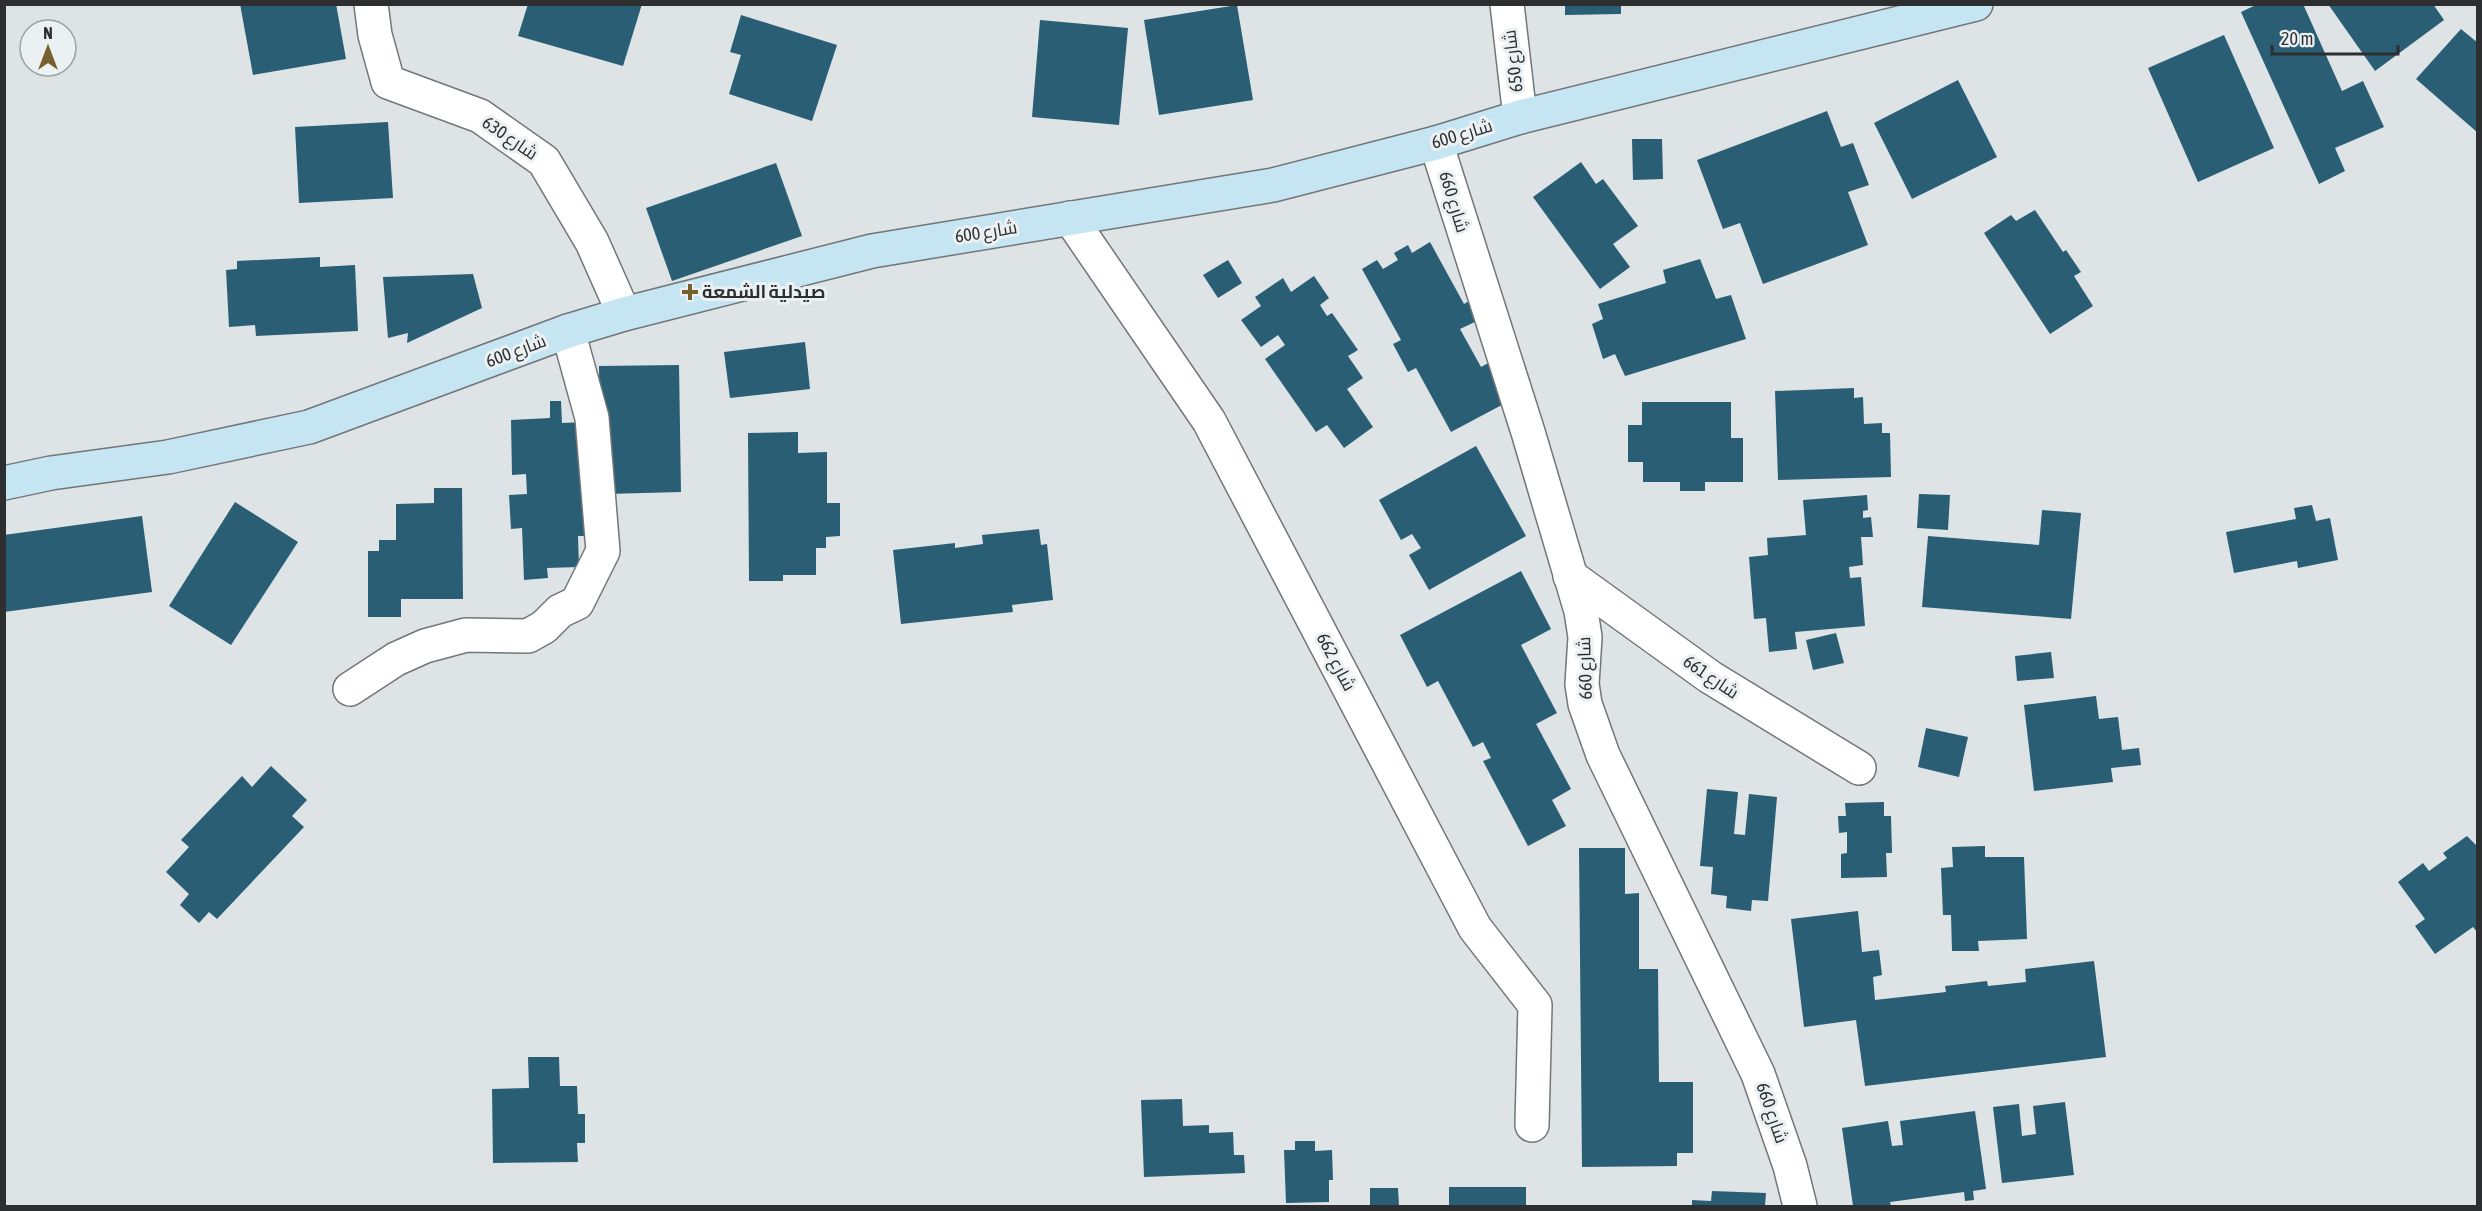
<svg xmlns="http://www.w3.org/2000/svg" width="2482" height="1211" viewBox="0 0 2482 1211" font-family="'Asap Condensed',Cairo,sans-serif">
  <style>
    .building { fill: #295e75 }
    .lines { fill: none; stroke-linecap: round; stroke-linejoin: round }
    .minor-casing { stroke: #727678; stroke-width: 36 }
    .secondary-casing { stroke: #727678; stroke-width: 36 }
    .minor { stroke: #fff; stroke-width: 33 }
    .secondary { stroke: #c6e5f2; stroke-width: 33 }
    .poi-dot { fill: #776030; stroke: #ebf0f2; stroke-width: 2 }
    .labels { text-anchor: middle; stroke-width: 6; stroke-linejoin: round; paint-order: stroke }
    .street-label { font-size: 18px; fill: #2d2e2f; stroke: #ebf0f2 }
    .poi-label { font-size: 18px; font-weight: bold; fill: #2d2e2f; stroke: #ebf0f2; text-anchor: start }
  </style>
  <rect width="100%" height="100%" fill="#dee3e5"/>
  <!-- building -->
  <g class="building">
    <polygon points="240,4 336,4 346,59 253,75"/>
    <polygon points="528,4 642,4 623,66 518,36"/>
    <polygon points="1565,4 1621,4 1621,14 1565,15"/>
    <polygon points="2258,4 2303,4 2342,91 2363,81 2384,127 2335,148 2345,171 2319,184 2241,12"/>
    <polygon points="2328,4 2433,4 2444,20 2375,71"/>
    <polygon points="1237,5 1253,100 1159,115 1144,20"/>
    <polygon points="741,15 837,45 812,121 729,94 741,55 730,52"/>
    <polygon points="1040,20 1128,28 1119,125 1032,117"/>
    <polygon points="2461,29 2478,43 2478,133 2416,79"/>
    <polygon points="2224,35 2274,148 2198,182 2148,68"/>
    <polygon points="1958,80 1997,157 1912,199 1874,123"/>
    <polygon points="1827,111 1841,147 1853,143 1869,185 1848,192 1868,245 1763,284 1740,223 1723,229 1697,160"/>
    <polygon points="388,122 393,198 299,203 295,127"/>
    <polygon points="1632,139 1662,139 1663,179 1633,180"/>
    <polygon points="1581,162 1596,184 1603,179 1638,226 1613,244 1630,267 1600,289 1533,197"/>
    <polygon points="776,163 802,236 672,281 646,208"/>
    <polygon points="2035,210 2063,252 2066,250 2081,272 2074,276 2093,306 2050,334 1984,233 2011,215 2016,221"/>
    <polygon points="1430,242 1464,304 1469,301 1479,320 1460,329 1481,367 1492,361 1513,399 1451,432 1416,368 1408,372 1393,344 1401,340 1362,269 1377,260 1383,269 1398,260 1394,253 1408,245 1412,253"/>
    <polygon points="320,257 320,267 355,265 358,331 256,336 255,325 229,327 226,270 237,269 237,261"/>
    <polygon points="1700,259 1716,299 1731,295 1746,339 1625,376 1615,354 1603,359 1592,324 1603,319 1598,304 1666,283 1663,270"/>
    <polygon points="1228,260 1242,283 1218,298 1203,275"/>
    <polygon points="473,274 482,308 407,343 408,333 388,338 383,277"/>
    <polygon points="1314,276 1329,298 1320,305 1327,316 1332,313 1358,350 1348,356 1363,378 1347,389 1373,427 1344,448 1327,425 1316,432 1265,359 1285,345 1278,335 1261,347 1241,320 1261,306 1255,297 1283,278 1291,292"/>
    <polygon points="805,342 810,389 730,398 724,352"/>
    <polygon points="679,365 681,492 606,494 600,450 599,366"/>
    <polygon points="1854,388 1854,398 1863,397 1864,424 1882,423 1882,433 1890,433 1891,477 1778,480 1775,391"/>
    <polygon points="550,401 561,401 562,423 584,422 589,536 578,536 579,567 547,568 548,578 524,580 522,528 511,529 509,495 527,494 526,474 512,475 511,420 550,418"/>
    <polygon points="1642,402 1731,402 1731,438 1743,438 1743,482 1705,482 1705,491 1680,491 1680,482 1643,482 1643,462 1628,462 1628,425 1642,425"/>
    <polygon points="798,432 798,453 827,452 827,503 840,503 840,536 826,537 826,548 816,548 816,575 783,575 783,581 749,581 748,433"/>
    <polygon points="1476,446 1526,536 1429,590 1409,555 1421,548 1412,534 1401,540 1379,500"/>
    <polygon points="434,488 462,488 463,599 401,599 401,617 368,617 368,551 379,551 379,540 396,540 396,504 434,503"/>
    <polygon points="1919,494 1950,495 1948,530 1917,528"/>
    <polygon points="1867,495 1868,510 1863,511 1863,518 1871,517 1873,537 1861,537 1863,565 1849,567 1850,578 1861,577 1865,626 1795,632 1797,649 1769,652 1766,618 1754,619 1749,557 1768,555 1767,538 1806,535 1803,500"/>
    <polygon points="235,502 298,542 231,645 169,606"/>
    <polygon points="2312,505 2316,521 2330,518 2338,560 2298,568 2297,561 2234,573 2226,532 2296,519 2294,508"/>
    <polygon points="2042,510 2081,513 2071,619 1922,607 1928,536 2039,545"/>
    <polygon points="142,516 152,592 4,612 4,535"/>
    <polygon points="1039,529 1041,545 1047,544 1053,600 1012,605 1013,612 901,624 893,550 955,543 955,548 983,544 982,535"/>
    <polygon points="1521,571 1551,629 1521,645 1557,713 1536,724 1571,789 1552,800 1566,826 1528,846 1483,761 1491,758 1483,742 1473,747 1438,681 1427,687 1400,635"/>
    <polygon points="1836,633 1844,663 1813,670 1806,640"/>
    <polygon points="2051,652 2054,678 2017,681 2015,656"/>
    <polygon points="2096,696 2099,719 2118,717 2122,750 2139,748 2141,765 2111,768 2113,782 2034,791 2024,705"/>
    <polygon points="1926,728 1968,737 1959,777 1918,767"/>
    <polygon points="271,766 307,800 292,816 304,827 217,919 209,912 199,923 180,905 189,894 166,872 189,847 181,840 242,776 252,787"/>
    <polygon points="1707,789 1738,792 1734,834 1745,835 1749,794 1777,797 1768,901 1752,900 1751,911 1726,908 1727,896 1711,894 1713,867 1700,866"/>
    <polygon points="1884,802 1884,816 1891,816 1892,853 1886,853 1887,877 1841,878 1841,854 1847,853 1847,832 1839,833 1838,816 1846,816 1845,803"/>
    <polygon points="2467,836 2478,847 2478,933 2473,927 2435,954 2415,926 2425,919 2398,882 2423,863 2429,871 2447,858 2443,853"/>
    <polygon points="1985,846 1985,857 2024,857 2027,939 1978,941 1979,951 1952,951 1951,915 1943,915 1941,868 1953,867 1952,847"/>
    <polygon points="1579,848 1625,848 1625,894 1639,893 1639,969 1658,969 1659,1082 1693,1082 1693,1153 1677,1153 1677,1166 1582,1167"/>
    <polygon points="1858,911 1862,952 1879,950 1882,975 1873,977 1875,1000 1946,992 1945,986 1987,981 1988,986 2026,982 2025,969 2094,961 2106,1057 1865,1086 1856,1020 1804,1027 1791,919"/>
    <polygon points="528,1057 559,1057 560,1086 577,1086 578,1114 585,1114 585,1143 577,1143 578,1162 493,1163 492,1089 529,1088"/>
    <polygon points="1182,1099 1183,1126 1209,1125 1209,1133 1233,1132 1234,1155 1244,1155 1245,1173 1144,1177 1141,1100"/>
    <polygon points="2065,1102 2074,1175 2002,1183 1993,1107 2019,1104 2022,1136 2036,1134 2033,1106"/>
    <polygon points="1975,1111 1986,1189 1973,1191 1974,1200 1965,1201 1964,1192 1890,1202 1891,1206 1853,1206 1842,1128 1888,1121 1892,1146 1903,1145 1900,1121"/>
    <polygon points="1295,1141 1315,1141 1315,1151 1332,1150 1333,1180 1329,1180 1329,1202 1286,1203 1284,1150 1295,1150"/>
    <rect x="1449" y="1187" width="77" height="19"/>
    <polygon points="1370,1188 1398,1188 1399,1206 1370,1206"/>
    <polygon points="1712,1191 1766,1193 1765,1206 1692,1206 1692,1200 1711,1201"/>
  </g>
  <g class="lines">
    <defs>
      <g id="minor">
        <polyline points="371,4 375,35 388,82 480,116 544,161 592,242 624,314"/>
        <polyline points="1507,4 1520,117"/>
        <polyline points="1436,143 1528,432 1581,611 1585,637 1582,684 1585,704 1603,755 1758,1074 1790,1166 1800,1206"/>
        <polyline points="1070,218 1209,421 1475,928 1535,1005 1532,1125"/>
        <polyline points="1570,576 1710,677 1859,768"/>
        <polyline points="350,689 396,659 425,646 466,635 528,636 544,627 560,611 577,603 603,551 592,418 568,331"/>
      </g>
      <polyline id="secondary" points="4,483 51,473 168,457 309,427 568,331 624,314 872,251 1273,185 1436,143 1520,117 1976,4"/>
    </defs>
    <!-- minor casing -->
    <use href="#minor" class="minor-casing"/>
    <!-- secondary casing -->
    <use href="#secondary" class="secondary-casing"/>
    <!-- minor -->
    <use href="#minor" class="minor"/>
    <!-- secondary -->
    <use href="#secondary" class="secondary"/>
  </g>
  <!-- markers -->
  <path class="poi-dot" d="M687 283h6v6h6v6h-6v6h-6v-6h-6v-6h6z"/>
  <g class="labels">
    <!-- street labels -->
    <g class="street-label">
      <text transform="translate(1513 61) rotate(-97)" y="6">شارع 650</text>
      <text transform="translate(1462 134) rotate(-17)" y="6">شارع 600</text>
      <text transform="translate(510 138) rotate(34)" y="6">شارع 630</text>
      <text transform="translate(1454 202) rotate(73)" y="6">شارع 660</text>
      <text transform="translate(986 232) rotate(-9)" y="6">شارع 600</text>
      <text transform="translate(516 351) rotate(-21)" y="6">شارع 600</text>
      <text transform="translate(1336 662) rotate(62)" y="6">شارع 662</text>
      <text transform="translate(1585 668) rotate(-92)" y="6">شارع 660</text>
      <text transform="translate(1711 677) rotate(34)" y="6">شارع 661</text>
      <text transform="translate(1772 1113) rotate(71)" y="6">شارع 660</text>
    </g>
    <!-- poi labels -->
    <g class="poi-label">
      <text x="702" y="298">صيدلية الشمعة</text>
    </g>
  </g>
  <!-- border -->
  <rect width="2482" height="1211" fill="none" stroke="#2d2e2f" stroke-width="12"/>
  <!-- north arrow -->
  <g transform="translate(48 48)"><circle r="28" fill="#ebf0f2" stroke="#9fa2a4" stroke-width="1.5"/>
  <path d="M0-4.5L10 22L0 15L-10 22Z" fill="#776030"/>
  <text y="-9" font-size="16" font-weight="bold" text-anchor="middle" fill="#2d2e2f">N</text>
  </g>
  <!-- scale -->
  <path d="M2272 45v9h126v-9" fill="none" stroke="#2d2e2f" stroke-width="3"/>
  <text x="2281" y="45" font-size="18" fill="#2d2e2f" stroke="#ebf0f2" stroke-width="4.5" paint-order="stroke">20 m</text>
</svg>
